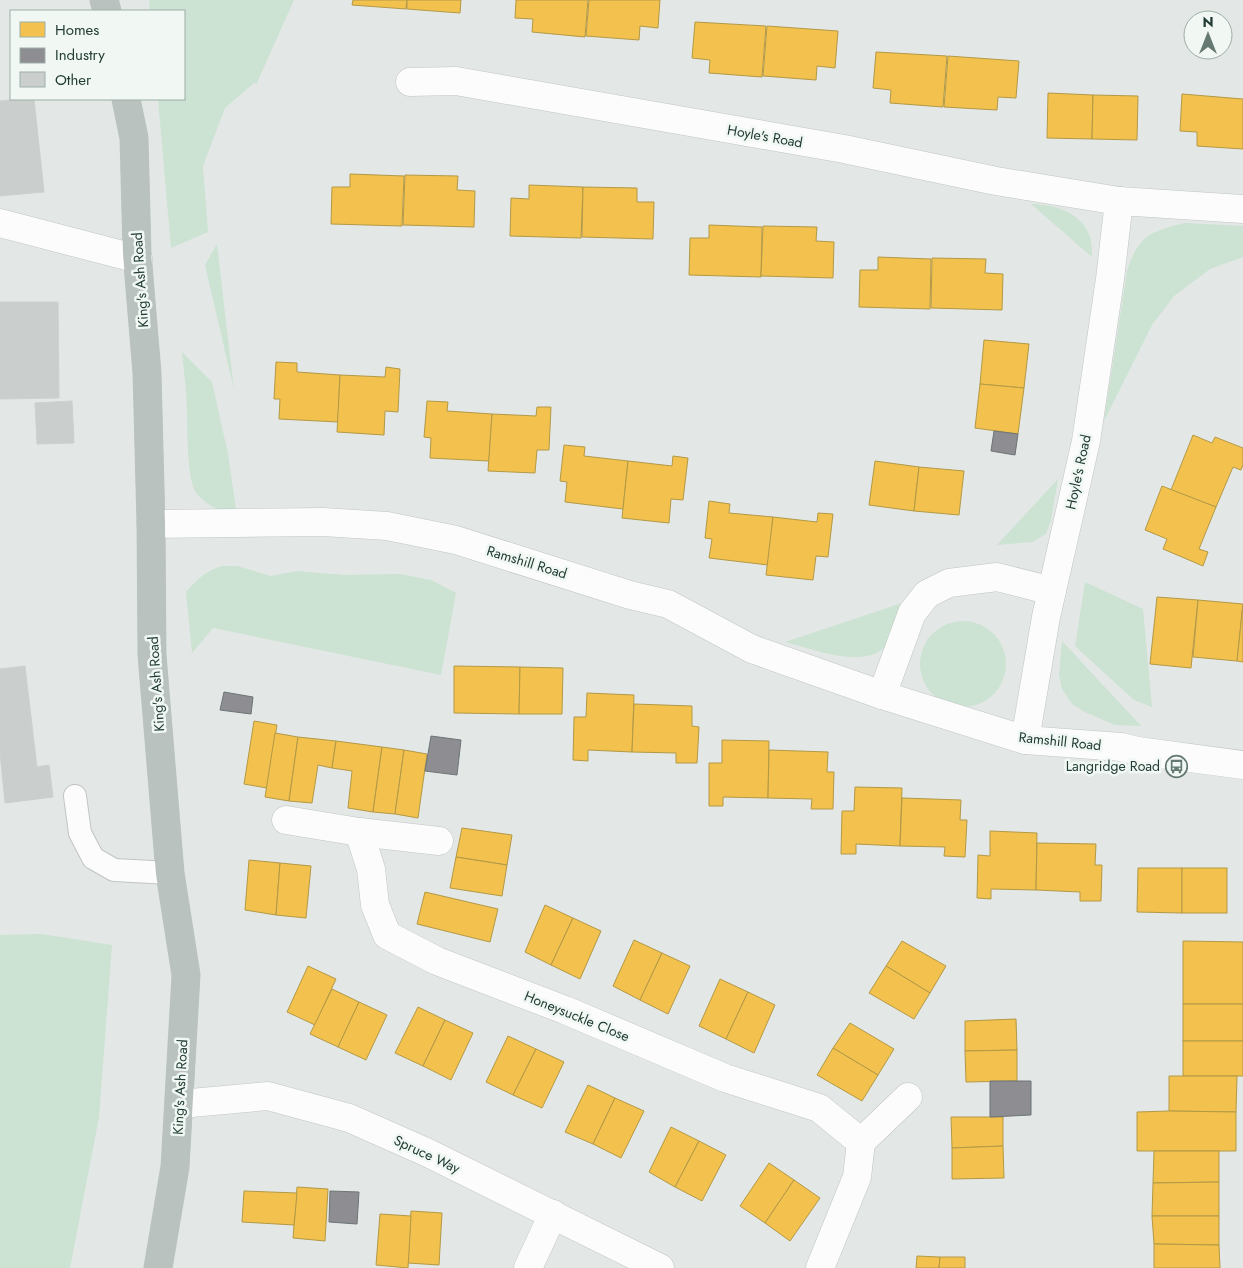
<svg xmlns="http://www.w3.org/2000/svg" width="1243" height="1268" viewBox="0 0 1243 1268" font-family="Jost,sans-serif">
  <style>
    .green { fill: #cce2d2 }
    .homes { fill: #f2c14e; stroke: #b39946 }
    .industry { fill: #8d8d92; stroke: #6d7576 }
    .building { fill: #cacfcd; stroke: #ccd1cf }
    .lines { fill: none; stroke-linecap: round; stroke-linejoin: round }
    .lane-casing { stroke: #c0c5c3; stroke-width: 24 }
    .street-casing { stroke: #c0c5c3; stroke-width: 29 }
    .highway-casing { stroke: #bcc5c2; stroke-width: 29 }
    .lane { stroke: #fbfcfb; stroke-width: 22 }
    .street { stroke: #fbfcfb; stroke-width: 28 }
    .highway { stroke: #bac2c0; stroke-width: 28 }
    .labels { text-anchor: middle; stroke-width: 5; stroke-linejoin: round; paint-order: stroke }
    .street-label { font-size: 14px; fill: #213c34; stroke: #f1f8f4 }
    .poi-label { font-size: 14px; fill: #213c34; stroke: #f1f8f4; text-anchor: end }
  </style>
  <rect width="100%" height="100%" fill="#e3e8e6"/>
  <!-- green -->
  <g class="green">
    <polygon points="149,0 294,0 256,85 255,82 225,108 203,166 208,232 171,248 158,99 184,99 184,11 150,11"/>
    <path d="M 1031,204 C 1054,204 1083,213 1090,237 C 1092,243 1092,251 1092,257 Z"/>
    <path d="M 1185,223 L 1243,226 L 1243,257 L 1210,269 L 1174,296 L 1152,325 L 1104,421 L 1127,271 C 1138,236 1151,231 1185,223 Z"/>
    <polygon points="217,244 234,390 205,265"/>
    <path d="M 182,352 L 212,382 L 228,454 L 237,516 C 222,511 208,507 197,494 C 186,480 188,432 187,414 C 187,394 184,373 182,352 Z"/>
    <polygon points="1058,479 1051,520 1046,534 1032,542 997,545"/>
    <path d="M 222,566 L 237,566 L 271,576 L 297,571 L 344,575 L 400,574 L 431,580 L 456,593 L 441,675 L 213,628 L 192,653 L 186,592 C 197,579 206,571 222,566 Z"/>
    <polygon points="1085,582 1143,609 1152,707 1134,700 1075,646"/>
    <path d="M 905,602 C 901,612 892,639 886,646 C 864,670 813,649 785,642 Z"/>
    <circle cx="963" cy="664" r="43"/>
    <polygon points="1062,641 1141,726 1115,725 1085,712 1072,704 1062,689 1059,675"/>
    <polygon points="42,934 112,945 99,1117 70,1268 0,1268 0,935"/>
  </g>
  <!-- homes -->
  <g class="homes">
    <polygon points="353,0 407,0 406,9 352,5"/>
    <polygon points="407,0 461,0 460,13 407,9"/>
    <polygon points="516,0 588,0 585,37 532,32 533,19 515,18"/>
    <polygon points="589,0 660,0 658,28 640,26 639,40 586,36"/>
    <polygon points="695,22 766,26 762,77 709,73 710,60 692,58"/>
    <polygon points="767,26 838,31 835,68 817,66 816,80 763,76"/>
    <polygon points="876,52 947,56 943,107 890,103 891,90 873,88"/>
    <polygon points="948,56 1019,61 1016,98 998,97 997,110 944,107"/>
    <polygon points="1048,93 1093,95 1092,139 1047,138"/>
    <polygon points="1182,94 1243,99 1243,149 1197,146 1197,132 1180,131"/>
    <polygon points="1093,95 1138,96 1137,140 1092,139"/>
    <polygon points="350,174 404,176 402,226 331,224 332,187 350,187"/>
    <polygon points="405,175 458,176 457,190 475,191 474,227 403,225"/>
    <polygon points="529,185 583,187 581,238 510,236 511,198 529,199"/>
    <polygon points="583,187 637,188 637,202 654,202 653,239 582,237"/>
    <polygon points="709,225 762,227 761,277 689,275 690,238 709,238"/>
    <polygon points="763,226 817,227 816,241 834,242 833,278 761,276"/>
    <polygon points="878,257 931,259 930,309 859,307 860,270 878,270"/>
    <polygon points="932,258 986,259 985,273 1003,274 1002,310 931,308"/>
    <polygon points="984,340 1029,344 1024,388 980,384"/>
    <polygon points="276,362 297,363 297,372 340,375 338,422 279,419 280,399 274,399"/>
    <polygon points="386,367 400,369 398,412 385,411 384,435 337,432 340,375 385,377"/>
    <polygon points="980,384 1024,388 1018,434 975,428"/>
    <polygon points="427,401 448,402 447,411 492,414 489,461 430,458 431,438 424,437"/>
    <polygon points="537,407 551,407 549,450 537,450 535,473 488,471 492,414 536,416"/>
    <polygon points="1193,435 1212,443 1215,437 1243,448 1243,465 1241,470 1233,467 1216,507 1171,490"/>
    <polygon points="564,445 585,447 584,456 628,461 623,509 565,502 567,482 560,481"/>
    <polygon points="673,456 688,458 683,500 671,499 669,523 622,518 628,461 672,466"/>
    <polygon points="875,461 919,467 914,511 869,505"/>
    <polygon points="919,467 964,471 959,515 914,511"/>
    <polygon points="1162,486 1216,507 1199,549 1208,552 1203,566 1163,549 1167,539 1145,530"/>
    <polygon points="709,501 730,504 729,513 773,517 768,565 709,558 712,539 705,538"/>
    <polygon points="818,513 833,514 828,557 816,556 813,580 766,575 773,517 817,522"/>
    <polygon points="1157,597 1198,600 1191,668 1150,664"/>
    <polygon points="1198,600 1243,604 1237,661 1193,657"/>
    <polygon points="1243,604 1243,662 1237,661"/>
    <polygon points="454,666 520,667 519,714 454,713"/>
    <polygon points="520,667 563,668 562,714 519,714"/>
    <polygon points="587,693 634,695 632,752 588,750 588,761 573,760 574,717 586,717"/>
    <polygon points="634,704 692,706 692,726 699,727 697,763 676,763 676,753 632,752"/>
    <polygon points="254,721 277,725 267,788 244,784"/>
    <polygon points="275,733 298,737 289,801 265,797"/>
    <polygon points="298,737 336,741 332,768 318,765 312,803 289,801"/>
    <polygon points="722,740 769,741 768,798 723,797 723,806 709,806 709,763 722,763"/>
    <polygon points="336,741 382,747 373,812 348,808 352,771 332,768"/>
    <polygon points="382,747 404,750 395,814 373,812"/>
    <polygon points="404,750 427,754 418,818 395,814"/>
    <polygon points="769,750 828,752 827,772 834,772 833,809 811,809 812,799 768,798"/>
    <polygon points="855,787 902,788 900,846 856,844 856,854 841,854 842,811 854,811"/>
    <polygon points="902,798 961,800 960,820 967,820 965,857 944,856 945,847 900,846"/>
    <polygon points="462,828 512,835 507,865 456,857"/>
    <polygon points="990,831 1037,833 1036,890 991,889 991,899 977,898 978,855 990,856"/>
    <polygon points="1037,843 1096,844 1095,865 1102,865 1101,901 1080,901 1080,892 1036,890"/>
    <polygon points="456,857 507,865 502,896 450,888"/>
    <polygon points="249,860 280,863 276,915 245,910"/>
    <polygon points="280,863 311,866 306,918 276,915"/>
    <polygon points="1138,868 1182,868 1182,913 1137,912"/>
    <rect x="1182" y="868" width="45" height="45"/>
    <polygon points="425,892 498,909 490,942 417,924"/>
    <polygon points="545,905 573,918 551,965 525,952"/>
    <polygon points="573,918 601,931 580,979 551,965"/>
    <polygon points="634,940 662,953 640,1000 613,986"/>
    <polygon points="902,941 946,966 930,993 886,966"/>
    <polygon points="1183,941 1243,942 1243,1004 1183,1004"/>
    <polygon points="662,953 690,966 668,1014 640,1000"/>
    <polygon points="308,966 336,979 315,1025 287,1012"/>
    <polygon points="886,966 930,993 914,1019 869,993"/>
    <polygon points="720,979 748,992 726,1039 699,1026"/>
    <polygon points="332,989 359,1002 338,1047 310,1034"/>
    <polygon points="748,992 775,1005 754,1053 726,1039"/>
    <polygon points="359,1002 387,1015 366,1060 338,1047"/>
    <rect x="1183" y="1004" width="60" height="37"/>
    <polygon points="418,1007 445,1020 423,1066 395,1053"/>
    <polygon points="1016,1019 1017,1050 965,1051 965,1021"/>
    <polygon points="445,1020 473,1033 451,1080 423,1066"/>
    <polygon points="850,1023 894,1049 878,1075 833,1048"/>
    <polygon points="508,1036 536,1049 513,1095 486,1082"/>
    <rect x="1183" y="1041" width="60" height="35"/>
    <polygon points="833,1048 878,1075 862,1101 817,1075"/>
    <polygon points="536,1049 564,1062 542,1108 513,1095"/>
    <polygon points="1017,1050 1017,1081 966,1082 965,1051"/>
    <polygon points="1169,1076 1237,1076 1236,1112 1169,1111"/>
    <polygon points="588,1085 615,1098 593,1144 565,1132"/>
    <polygon points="615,1098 644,1111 621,1158 593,1144"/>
    <polygon points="1169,1111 1236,1112 1236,1151 1137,1151 1137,1112"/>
    <polygon points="951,1117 1003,1117 1003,1146 952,1148"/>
    <polygon points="671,1127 699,1141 675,1187 649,1172"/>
    <polygon points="699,1141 726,1155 702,1201 675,1187"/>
    <polygon points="1003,1146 1004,1178 952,1179 952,1148"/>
    <polygon points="1154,1151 1219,1151 1219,1182 1153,1183"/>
    <polygon points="769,1163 794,1180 765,1223 740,1206"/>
    <polygon points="794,1180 820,1198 790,1241 765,1223"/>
    <polygon points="1219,1182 1219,1216 1152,1216 1153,1183"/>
    <polygon points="297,1187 328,1189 325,1241 293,1238"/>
    <polygon points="244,1191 297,1193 294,1225 242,1222"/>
    <polygon points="411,1211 442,1213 439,1265 408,1263"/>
    <polygon points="380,1214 411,1216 408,1268 376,1265"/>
    <polygon points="1152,1216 1219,1216 1219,1245 1154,1244"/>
    <polygon points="1154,1244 1219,1245 1220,1268 1154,1268"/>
    <polygon points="917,1256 940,1257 939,1268 916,1268"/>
    <polygon points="940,1257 965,1257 965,1268 939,1268"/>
  </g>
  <!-- industry -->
  <g class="industry">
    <polygon points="994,431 1018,434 1015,455 991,451"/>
    <polygon points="224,692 253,697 251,714 220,710"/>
    <polygon points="431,736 461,740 457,775 425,771"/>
    <polygon points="990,1081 1031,1081 1031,1115 990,1117"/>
    <polygon points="330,1191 359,1192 357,1224 329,1222"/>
  </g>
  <!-- building -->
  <g class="building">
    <polygon points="17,99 34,99 44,192 0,196 0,101"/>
    <polygon points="0,302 58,302 59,398 0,399"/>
    <polygon points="72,401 74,443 37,444 35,403"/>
    <polygon points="25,666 37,767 49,765 53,797 5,803 0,753 0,669"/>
  </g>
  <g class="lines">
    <defs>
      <polyline id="lane" points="75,796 80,833 93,858 114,870 170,873"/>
      <g id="street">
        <polyline points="410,82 456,81 844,149 996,181 1119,201 1243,209"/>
        <polyline points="0,223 138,259"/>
        <polyline points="151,524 323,522 387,526 456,540 630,595 668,604 752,649 882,695 1025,740 1121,747 1138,751 1243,765"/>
        <polyline points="882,695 912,613 927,594 949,583 997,577 1052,591"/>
        <polyline points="1025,740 1046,617 1086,441 1110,279 1119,201"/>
        <polyline points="286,820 359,832 371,869 375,905 387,935 437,961 565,1010 725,1078 819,1108 861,1142 857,1177 820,1268"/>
        <polyline points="359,832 439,841"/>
        <polyline points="180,1104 268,1096 349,1118 426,1152 660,1268"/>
        <polyline points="861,1142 908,1097"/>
        <polyline points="528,1268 553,1214"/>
      </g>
      <g id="highway">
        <polyline points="104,0 107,11"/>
        <polyline points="126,99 134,138 137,253 147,373 151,524 152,655 170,873 186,975 175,1167 158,1268"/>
      </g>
    </defs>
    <!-- lane casing -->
    <use href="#lane" class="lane-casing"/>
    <!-- street casing -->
    <use href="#street" class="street-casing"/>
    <!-- highway casing -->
    <use href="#highway" class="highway-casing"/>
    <!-- lane -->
    <use href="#lane" class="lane"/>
    <!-- street -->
    <use href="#street" class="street"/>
    <!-- highway -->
    <use href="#highway" class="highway"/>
  </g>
  <!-- icons -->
  <defs>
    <symbol id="bus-ring" viewBox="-11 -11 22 22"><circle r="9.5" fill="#f1f8f4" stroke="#657872" stroke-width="1.5"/><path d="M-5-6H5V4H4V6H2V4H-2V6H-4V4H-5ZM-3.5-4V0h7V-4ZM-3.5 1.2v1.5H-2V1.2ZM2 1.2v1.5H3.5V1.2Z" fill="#657872"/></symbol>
  </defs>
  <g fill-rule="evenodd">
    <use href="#bus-ring" x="1164" y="754" width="25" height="25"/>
  </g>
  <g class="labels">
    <!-- street labels -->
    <g class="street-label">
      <text transform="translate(765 136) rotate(10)" y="5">Hoyle's Road</text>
      <text transform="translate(140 280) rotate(-94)" y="5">King's Ash Road</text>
      <text transform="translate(1078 472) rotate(-78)" y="5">Hoyle's Road</text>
      <text transform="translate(527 562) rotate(17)" y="5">Ramshill Road</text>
      <text transform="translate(156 684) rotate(-94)" y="5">King's Ash Road</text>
      <text transform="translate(1060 741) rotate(6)" y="5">Ramshill Road</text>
      <text transform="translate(577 1016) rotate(22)" y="5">Honeysuckle Close</text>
      <text transform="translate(180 1087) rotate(-87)" y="5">King's Ash Road</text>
      <text transform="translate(427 1154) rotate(25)" y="5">Spruce Way</text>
    </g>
    <!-- poi labels -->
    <g class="poi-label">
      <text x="1160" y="771">Langridge Road</text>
    </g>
  </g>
  <!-- legend -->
  <rect x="10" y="10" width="175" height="90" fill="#f1f8f4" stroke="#9eada7"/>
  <rect x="20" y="22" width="25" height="15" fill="#f2c14e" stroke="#9eada7"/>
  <text x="55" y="35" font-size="15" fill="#213c34">Homes</text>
  <rect x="20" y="48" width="25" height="15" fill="#8d8d92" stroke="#9eada7"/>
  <text x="55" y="60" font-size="15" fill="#213c34">Industry</text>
  <rect x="20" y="72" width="25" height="15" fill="#cacfcd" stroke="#9eada7"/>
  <text x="55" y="85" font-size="15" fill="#213c34">Other</text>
  <!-- north arrow -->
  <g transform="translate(1208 35)"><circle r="24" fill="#f1f8f4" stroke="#9eada7"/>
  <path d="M0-4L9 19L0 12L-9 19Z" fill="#657872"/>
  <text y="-8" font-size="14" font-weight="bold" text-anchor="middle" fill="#213c34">N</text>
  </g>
</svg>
